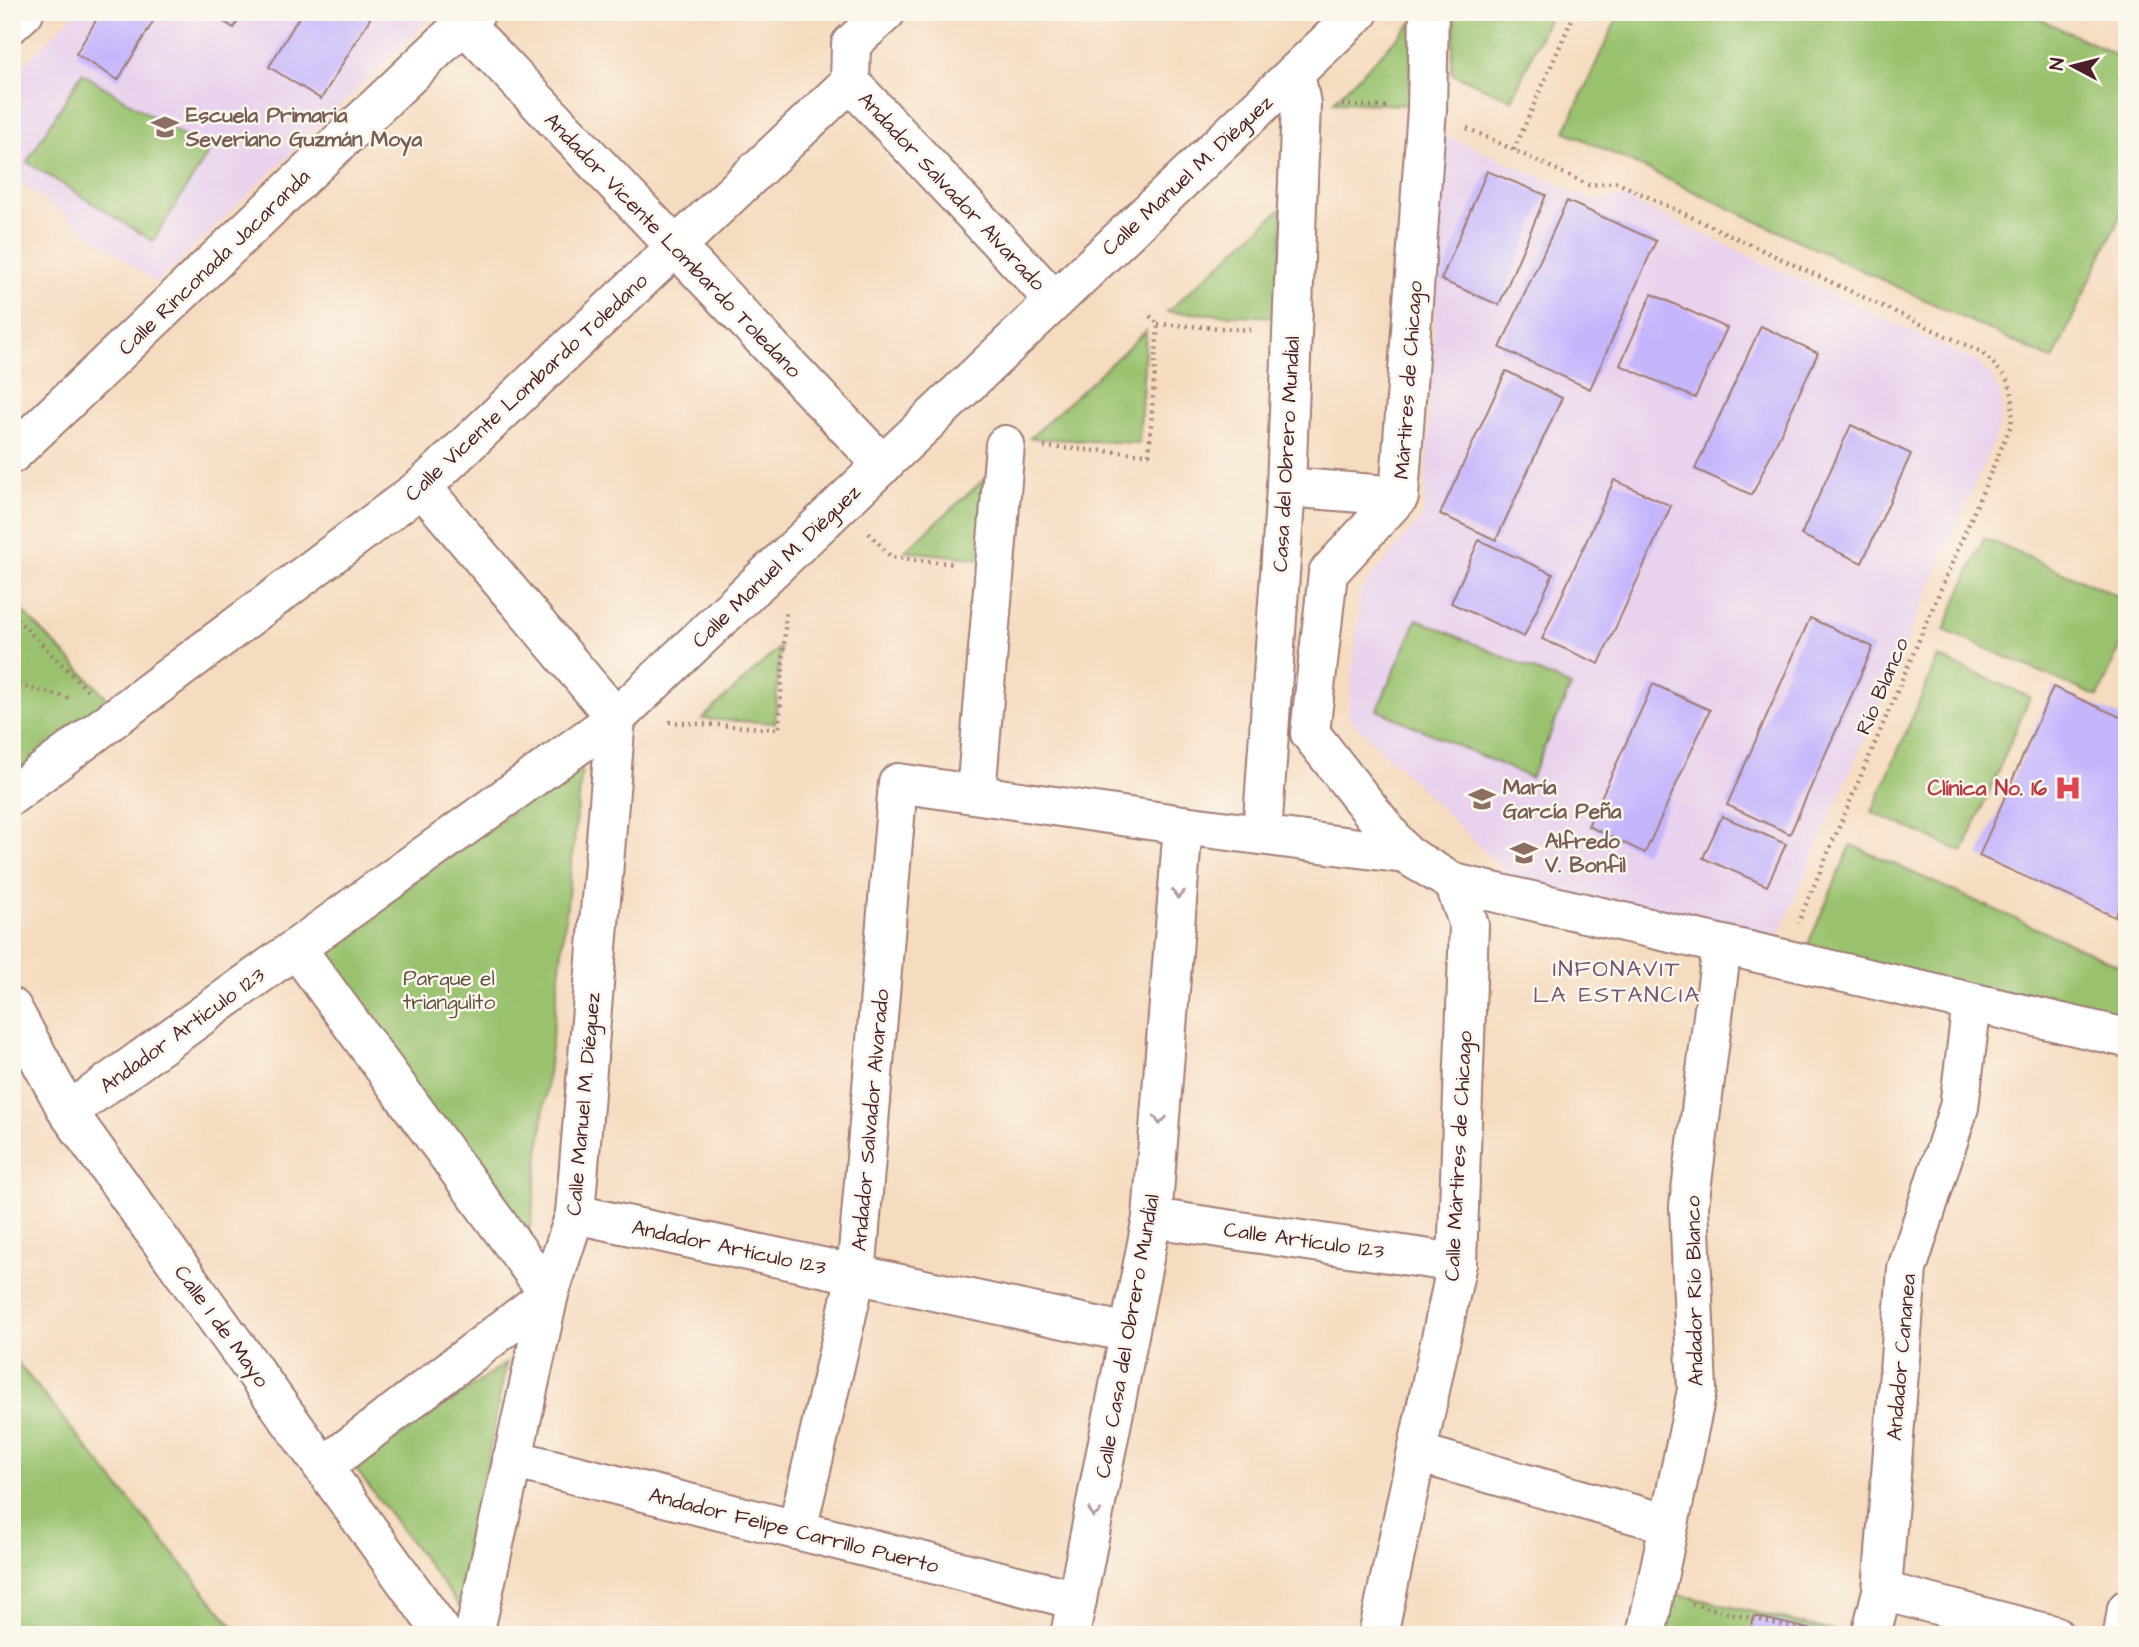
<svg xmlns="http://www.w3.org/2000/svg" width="2139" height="1647" viewBox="0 0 2139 1647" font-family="'Architects Daughter',sans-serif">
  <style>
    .built { fill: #e9d2ed }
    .green { fill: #9ac26e; stroke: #72704c; stroke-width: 2 }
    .building { fill: #c4b5fd }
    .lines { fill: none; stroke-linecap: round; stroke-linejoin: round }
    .minor-casing { stroke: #a07d75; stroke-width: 42 }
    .path { stroke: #a07d75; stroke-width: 4.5; stroke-dasharray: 2 5; stroke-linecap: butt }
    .minor { stroke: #fff; stroke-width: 38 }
    .oneway { stroke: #ae9aa0 }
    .labels { text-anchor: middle; stroke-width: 5; stroke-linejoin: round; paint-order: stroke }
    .education-label { font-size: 21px; font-weight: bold; fill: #785e54; stroke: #fbf7ec; text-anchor: start }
    .street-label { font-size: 21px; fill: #4a1f2b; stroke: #fbf7ec }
    .health-label { font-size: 21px; font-weight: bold; fill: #be3a42; stroke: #fbf7ec; text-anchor: end }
    .park-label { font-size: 21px; fill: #62503f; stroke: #fbf7ec }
    .neighbourhood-label { font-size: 23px; letter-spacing: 2px; fill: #755474; stroke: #fbf7ec }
  </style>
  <rect width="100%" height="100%" fill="#fbf7ec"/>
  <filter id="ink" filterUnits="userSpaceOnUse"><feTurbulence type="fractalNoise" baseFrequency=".0143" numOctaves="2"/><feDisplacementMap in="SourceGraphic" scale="14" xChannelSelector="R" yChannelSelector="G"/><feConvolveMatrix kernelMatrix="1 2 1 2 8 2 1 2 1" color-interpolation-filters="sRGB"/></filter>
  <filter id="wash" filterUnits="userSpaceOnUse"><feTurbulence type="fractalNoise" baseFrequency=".00686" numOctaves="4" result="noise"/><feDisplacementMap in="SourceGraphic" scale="28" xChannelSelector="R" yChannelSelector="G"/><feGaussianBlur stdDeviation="1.57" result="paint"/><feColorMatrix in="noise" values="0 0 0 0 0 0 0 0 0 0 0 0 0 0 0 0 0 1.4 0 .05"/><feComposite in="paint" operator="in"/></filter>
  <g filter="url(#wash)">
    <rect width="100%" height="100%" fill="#f5dbbf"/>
    <!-- built -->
    <g class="built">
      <polygon points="76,12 437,12 156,283 12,176 12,77"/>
      <polygon points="1445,135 1595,201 1621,196 1977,362 1993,379 2002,399 1999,429 1776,942 1515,881 1348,717 1361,590 1424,514"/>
    </g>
    <!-- green -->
    <g class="green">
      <polygon points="1456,12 1551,12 1512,100 1451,73"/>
      <polygon points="1620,12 2025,12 2127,60 2127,201 2053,360 1565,131"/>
      <polygon points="1413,22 1409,105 1333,102"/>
      <polygon points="82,73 209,152 153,241 27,162"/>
      <polygon points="1283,207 1279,317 1167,312"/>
      <polygon points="1146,331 1139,443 1030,438"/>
      <polygon points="991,473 983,559 905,551"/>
      <polygon points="1984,538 2127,600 2127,631 2098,697 1944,630"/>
      <polygon points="12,600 114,705 12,777"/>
      <polygon points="1417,619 1571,686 1531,778 1377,710"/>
      <polygon points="780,647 775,723 702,719"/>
      <polygon points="1938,657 2030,697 1963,852 1872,812"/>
      <polygon points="583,761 531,1225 506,1255 298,965"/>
      <polygon points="1851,845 2127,969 2127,1024 1806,949"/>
      <polygon points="12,1356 240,1635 12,1635"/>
      <polygon points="506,1363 460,1607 355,1468"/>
      <polygon points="1673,1593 1849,1635 1664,1635"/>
    </g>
    <g id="blocks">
      <!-- building -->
      <g class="building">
        <polygon points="101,12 153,12 157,15 118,80 76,54"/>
        <polygon points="208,12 243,12 234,28"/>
        <polygon points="302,12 374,12 321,99 269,67"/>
        <polygon points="1487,171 1546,195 1499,305 1441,280"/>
        <polygon points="1567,201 1656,241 1590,389 1500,348"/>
        <polygon points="1652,294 1727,328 1695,398 1620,365"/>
        <polygon points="1761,326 1818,353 1752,495 1695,469"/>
        <polygon points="1506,371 1562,398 1496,540 1440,514"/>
        <polygon points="1851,425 1911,454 1862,563 1801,535"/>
        <polygon points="1614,480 1671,506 1599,664 1542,639"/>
        <polygon points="1479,540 1553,574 1524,637 1451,603"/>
        <polygon points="1810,618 1873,647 1790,834 1727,805"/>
        <polygon points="1653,684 1710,710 1645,853 1588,826"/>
        <polygon points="2053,687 2127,720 2127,889 2115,917 1979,856"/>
        <polygon points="1722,816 1786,844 1767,886 1703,858"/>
        <polygon points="1754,1616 1830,1634 1830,1635 1750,1635"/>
      </g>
    </g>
  </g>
  <g filter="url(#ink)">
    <use href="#blocks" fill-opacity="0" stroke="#a07d75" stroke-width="2"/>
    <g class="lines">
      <defs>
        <g id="minor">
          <polyline points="12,23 24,12"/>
          <polyline points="464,24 883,465"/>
          <polyline points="850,82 1055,301"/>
          <polyline points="12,454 476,12"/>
          <polyline points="1286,487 1399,496"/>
          <polyline points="976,794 1005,445"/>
          <polyline points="12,795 422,487 850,82 851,44 886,12"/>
          <polyline points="1262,834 1286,487 1301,104 1295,73"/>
          <polyline points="1405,854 1310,733 1328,573 1399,496 1427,109 1429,12"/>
          <polyline points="296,948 549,1294 323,1467"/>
          <polyline points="12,1008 68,1112 444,1635"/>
          <polyline points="68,1112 616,718 422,487"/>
          <polyline points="575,1214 1129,1333"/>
          <polyline points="1152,1218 1457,1263"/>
          <polyline points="1417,1453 1669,1524"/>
          <polyline points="512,1459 1077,1600"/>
          <polyline points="797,1530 856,1275 898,783 1183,825 1405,854 1454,883 2127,1038"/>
          <polyline points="1882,1591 2054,1635"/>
          <polyline points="474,1635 549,1294 575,1214 616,718 1359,12"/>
          <polyline points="1070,1635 1152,1218 1183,825"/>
          <polyline points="1378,1635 1457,1263 1469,925 1454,883"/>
          <polyline points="1646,1635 1697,1390 1689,1206 1722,945"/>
          <polyline points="1871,1635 1882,1591 1907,1269 1959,1107 1972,1003"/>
          <polyline points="2123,1635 2127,1609"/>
        </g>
      </defs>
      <!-- minor casing -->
      <use href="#minor" class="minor-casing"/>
      <!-- path -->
      <g class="path">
        <polyline points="1342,105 1389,107"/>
        <path d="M 1467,128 L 1589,185 L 1616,182 L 1981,352 C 2010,379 2016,385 2011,425 L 1798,923"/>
        <polyline points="1514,150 1575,12"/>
        <polyline points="1158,324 1251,330"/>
        <polyline points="1044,447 1149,454 1158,324 1149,315"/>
        <polyline points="869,533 891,557 955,564"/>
        <polyline points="12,614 87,690"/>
        <polyline points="12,684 73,699"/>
        <polyline points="669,722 779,729 786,613"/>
        <polyline points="1692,1604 1823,1635"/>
      </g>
      <!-- minor -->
      <use href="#minor" class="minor"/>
    </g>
    <!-- one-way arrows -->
    <defs><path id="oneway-chevron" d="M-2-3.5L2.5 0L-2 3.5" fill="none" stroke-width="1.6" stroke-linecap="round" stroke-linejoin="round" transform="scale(1.75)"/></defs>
    <g class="oneway">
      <use href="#oneway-chevron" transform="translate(1178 894) rotate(95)"/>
      <use href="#oneway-chevron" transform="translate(1160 1120) rotate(95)"/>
      <use href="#oneway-chevron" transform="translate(1094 1513) rotate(101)"/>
    </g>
  </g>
  <!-- icons -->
  <defs>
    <symbol id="school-bare" viewBox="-9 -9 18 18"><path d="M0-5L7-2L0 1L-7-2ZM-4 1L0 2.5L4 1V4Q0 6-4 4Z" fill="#8d6e63" stroke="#fbf7ec" stroke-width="2.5" paint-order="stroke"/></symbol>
    <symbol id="hospital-bare" viewBox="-9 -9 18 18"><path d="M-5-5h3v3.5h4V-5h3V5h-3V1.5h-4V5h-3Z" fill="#e0444e" stroke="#fbf7ec" stroke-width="2.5" paint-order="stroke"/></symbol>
  </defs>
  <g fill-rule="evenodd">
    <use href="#school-bare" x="146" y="108" width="38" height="38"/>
    <use href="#hospital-bare" x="2049" y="769" width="38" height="38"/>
    <use href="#school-bare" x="1463" y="780" width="38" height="38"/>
    <use href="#school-bare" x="1505" y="834" width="38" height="38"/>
  </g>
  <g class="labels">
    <!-- education labels -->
    <g class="education-label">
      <text x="186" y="122">Escuela Primaria<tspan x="186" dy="24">Severiano Guzmán Moya</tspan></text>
      <text x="1503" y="794">María<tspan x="1503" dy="24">García Peña</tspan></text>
      <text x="1545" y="848">Alfredo<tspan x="1545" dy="24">V. Bonfil</tspan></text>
    </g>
    <!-- street labels -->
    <g class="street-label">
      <text transform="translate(1187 175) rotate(-43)" y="7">Calle Manuel M. Diéguez</text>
      <text transform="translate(952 191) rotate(47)" y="7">Andador Salvador Alvarado</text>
      <text transform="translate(673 245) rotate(46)" y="7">Andador Vicente Lombardo Toledano</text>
      <text transform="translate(214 262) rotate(-44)" y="7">Calle Rinconada Jacaranda</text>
      <text transform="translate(1408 380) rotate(-86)" y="7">Mártires de Chicago</text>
      <text transform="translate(526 387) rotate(-43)" y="7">Calle Vicente Lombardo Toledano</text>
      <text transform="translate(1286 454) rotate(-87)" y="7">Casa del Obrero Mundial</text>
      <text transform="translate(776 566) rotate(-44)" y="7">Calle Manuel M. Diéguez</text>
      <text transform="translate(1882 686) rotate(-67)" y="7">Río Blanco</text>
      <text transform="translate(182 1030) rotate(-36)" y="7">Andador Artículo 123</text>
      <text transform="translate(583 1104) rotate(-85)" y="7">Calle Manuel M. Diéguez</text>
      <text transform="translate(870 1120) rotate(-85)" y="7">Andador Salvador Alvarado</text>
      <text transform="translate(1458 1156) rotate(-87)" y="7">Calle Mártires de Chicago</text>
      <text transform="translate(1304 1240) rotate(8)" y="7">Calle Artículo 123</text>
      <text transform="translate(729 1247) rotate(12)" y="7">Andador Artículo 123</text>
      <text transform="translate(1694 1291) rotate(-91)" y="7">Andador Río Blanco</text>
      <text transform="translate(222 1326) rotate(54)" y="7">Calle 1 de Mayo</text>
      <text transform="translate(1127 1336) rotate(-80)" y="7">Calle Casa del Obrero Mundial</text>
      <text transform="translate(1901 1357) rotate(-85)" y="7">Andador Cananea</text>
      <text transform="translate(794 1530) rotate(14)" y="7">Andador Felipe Carrillo Puerto</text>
    </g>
    <!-- health labels -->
    <g class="health-label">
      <text x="2047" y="795">Clínica No. 16</text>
    </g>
    <!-- park labels -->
    <g class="park-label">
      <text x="449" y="985">Parque el<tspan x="449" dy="24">triangulito</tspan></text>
    </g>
    <!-- neighbourhood labels -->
    <g class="neighbourhood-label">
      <text x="1617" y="976">INFONAVIT<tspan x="1617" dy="26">LA ESTANCIA</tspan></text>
    </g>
  </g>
  <!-- margin -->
  <rect width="2139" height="1647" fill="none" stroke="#fbf7ec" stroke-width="42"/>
  <!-- north arrow -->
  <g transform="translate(2073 66) rotate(277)" stroke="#fbf7ec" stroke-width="5" paint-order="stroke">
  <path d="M0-5L12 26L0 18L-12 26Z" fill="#4a1f2b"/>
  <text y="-10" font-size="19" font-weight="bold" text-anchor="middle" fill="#4a1f2b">N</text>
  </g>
</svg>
